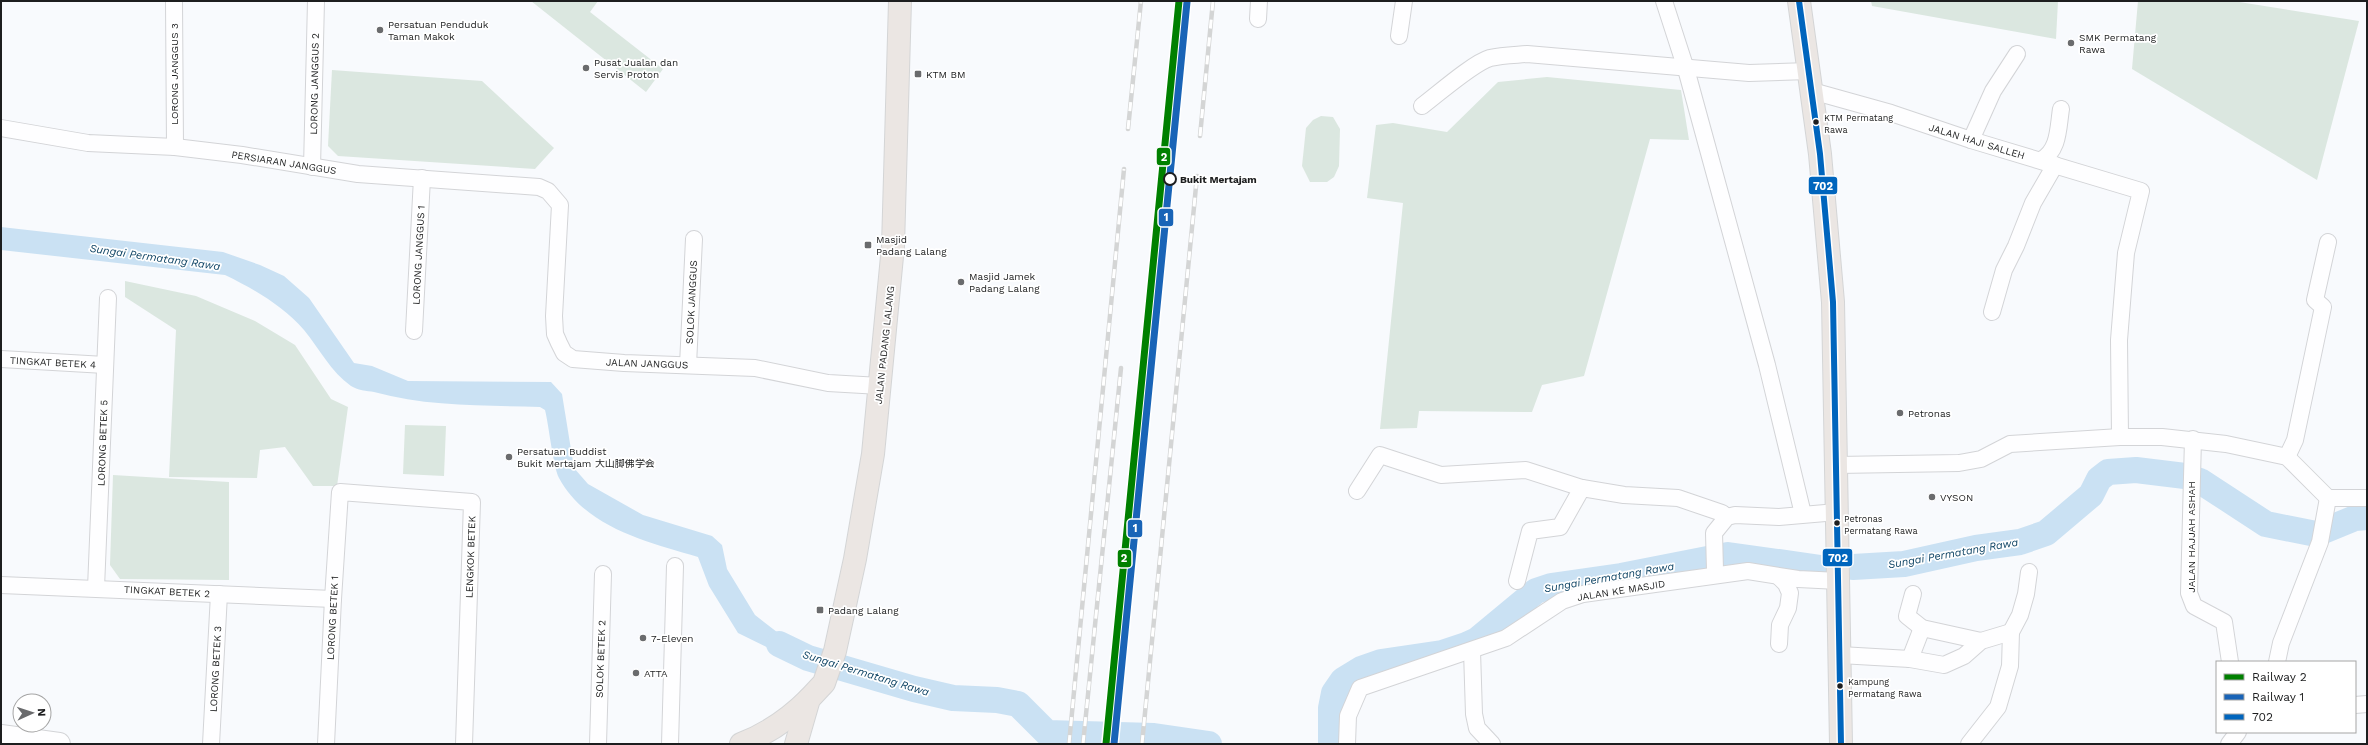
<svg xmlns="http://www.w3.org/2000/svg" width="2368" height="745" viewBox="0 0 2368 745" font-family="'Work Sans','Noto Sans SC',sans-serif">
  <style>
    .green { fill: #dbe7e0 }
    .water { fill: #cae1f3 }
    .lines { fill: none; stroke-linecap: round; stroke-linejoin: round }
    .river { stroke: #cae1f3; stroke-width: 26 }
    .street-casing { stroke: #d3d4d7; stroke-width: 18 }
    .secondary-casing { stroke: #d3d4d7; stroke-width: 24 }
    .primary-casing { stroke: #d4d5d6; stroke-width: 24 }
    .street { stroke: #fefeff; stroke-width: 16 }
    .secondary { stroke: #fefeff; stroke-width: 22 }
    .primary { stroke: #ebe6e3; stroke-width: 22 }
    .rail-casing { stroke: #d4d5d5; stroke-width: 4.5 }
    .rail { stroke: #fff; stroke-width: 3; stroke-dasharray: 9; stroke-linecap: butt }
    .bus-1-casing { stroke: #fff; stroke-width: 9 }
    .bus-1 { stroke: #0065bd; stroke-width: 6 }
    .rail-1-casing { stroke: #fff; stroke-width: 10 }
    .rail-2-casing { stroke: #fff; stroke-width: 10 }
    .rail-1 { stroke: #008000; stroke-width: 7 }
    .rail-2 { stroke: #1964b7; stroke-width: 7 }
    .poi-dot { fill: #6a6b6d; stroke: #fff; stroke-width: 1.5 }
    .bus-dot { fill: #1d1e1f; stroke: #fff; stroke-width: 1.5 }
    .stop-dot { fill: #fff; stroke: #1d1e1f; stroke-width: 2 }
    .labels { text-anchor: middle; stroke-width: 3.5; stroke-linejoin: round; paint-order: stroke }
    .bus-label { font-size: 9px; fill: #1d1e1f; stroke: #fff; text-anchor: start }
    .poi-label { font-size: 10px; fill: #1d1e1f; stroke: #fff; text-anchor: start }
    .street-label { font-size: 10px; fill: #1d1e1f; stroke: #fff }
    .stop-label { font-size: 10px; font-weight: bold; fill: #1d1e1f; stroke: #fff; text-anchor: start }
    .water-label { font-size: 11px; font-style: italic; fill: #0c4263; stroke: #fff }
    .line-badge { stroke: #fff; stroke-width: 1.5 }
    .badge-label { font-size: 11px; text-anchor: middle; font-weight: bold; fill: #fff }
  </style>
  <rect width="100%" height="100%" fill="#f8fafd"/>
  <!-- green -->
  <g class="green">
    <polygon points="531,1 598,1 590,12 663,69 646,92"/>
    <polygon points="1871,1 2058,1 2056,39 1872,6"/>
    <polygon points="2138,1 2233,1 2359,21 2317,180 2132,69"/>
    <polygon points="332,70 482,81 554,148 535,169 338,156 328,146"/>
    <polygon points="1547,77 1681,90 1689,140 1650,139 1584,376 1542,385 1532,412 1419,411 1417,428 1380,429 1403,203 1367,198 1376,125 1393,123 1447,132 1498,82"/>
    <polygon points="1321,116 1333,117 1340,129 1339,166 1334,177 1327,182 1310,182 1302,166 1306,128 1313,120"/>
    <polygon points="125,281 196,296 255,321 295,345 331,399 348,407 337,486 313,486 285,447 260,450 257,478 169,477 176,330 125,297"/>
    <polygon points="405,425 446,426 444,476 403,474"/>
    <polygon points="113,475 229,482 229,580 120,579 110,565"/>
  </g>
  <!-- water -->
  <path class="water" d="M 1,227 L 223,252 L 260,265 L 284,276 L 309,298 L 354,363 L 372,366 L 408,381 L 551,382 L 562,394 L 574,468 L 588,484 L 643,515 L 712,536 L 722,545 L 727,569 L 755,615 L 786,639 L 816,648 L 809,668 L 738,633 L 709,586 L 698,557 C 648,542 586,528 559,478 C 553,466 549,426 545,410 L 540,407 C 484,405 428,407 374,392 C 367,391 357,390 351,386 C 331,372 319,348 304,330 C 283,306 254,289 225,275 L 1,250 Z"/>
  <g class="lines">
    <!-- river -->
    <g class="river">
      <polyline points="1853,567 1904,564 1976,548 2020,542 2046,533 2091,495 2099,479 2108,472 2136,470 2185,476 2200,481 2266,524 2316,534 2355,518 2367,517"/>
      <polyline points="779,644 808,658 914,689 953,698 997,700 1018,704 1047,733 1154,736 1209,744"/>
      <polyline points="1331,744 1331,708 1334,693 1343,680 1361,669 1381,662 1442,653 1466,645 1477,640 1536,591 1551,586 1621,576 1728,555 1821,568"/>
    </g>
    <defs>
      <g id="street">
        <polyline points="174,1 175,147"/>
        <polyline points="1664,1 1686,69 1767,365 1803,514"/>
        <polyline points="1258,19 1259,1"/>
        <polyline points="1399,36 1404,1"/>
        <polyline points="1812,91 1891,113 1971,140 2141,191 2126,253 2119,340 2120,437"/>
        <path d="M 1422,106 C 1438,94 1473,63 1490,58 C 1502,55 1515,55 1527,54 L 1749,73 L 1809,71"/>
        <polyline points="1,128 88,143 175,147 242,155 358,174 539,187 548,191 560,205 554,316 555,334 559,343 564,353 573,359 624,363 755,368 828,383 880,386"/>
        <polyline points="1971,140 1993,91 2017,54"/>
        <path d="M 2041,160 C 2059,151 2058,128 2061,109"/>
        <polyline points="312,167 316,1"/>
        <polyline points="1992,312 2004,270 2016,246 2033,203 2055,165"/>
        <polyline points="414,331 422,178"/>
        <polyline points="1,359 105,365"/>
        <polyline points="688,365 694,239"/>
        <polyline points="2193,439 2189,593 2194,606 2224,622 2230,662"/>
        <polyline points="2287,457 2295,440 2323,307 2315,300 2328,242"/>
        <polyline points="1837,465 1959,463 1981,459 2010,444 2120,437 2162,437 2226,444 2287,457 2328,498 2367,498"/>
        <polyline points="1357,491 1380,455 1441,475 1526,470 1582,488 1624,495 1678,498 1722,513 1727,517"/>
        <polyline points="1718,574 1715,570 1714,533 1727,517 1735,515 1779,517 1837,512"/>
        <polyline points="1517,581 1530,531 1560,527 1582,488"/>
        <polyline points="1,585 333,599"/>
        <polyline points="96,588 108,298"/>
        <polyline points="1913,594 1907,616 1922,628 1981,641"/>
        <polyline points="1779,644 1780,625 1788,608 1790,593 1786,584 1779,577"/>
        <polyline points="1472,651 1474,714 1477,728 1492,744"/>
        <polyline points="1840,655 1910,659 1944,665 1964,656 1981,641 2011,632"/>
        <polyline points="1910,659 1922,628"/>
        <polyline points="2277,662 2281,643 2320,542 2328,498"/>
        <polyline points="2355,705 2367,704"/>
        <polyline points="211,744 219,594"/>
        <polyline points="326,744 333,599 340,492 472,502 464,744"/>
        <polyline points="598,744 603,574"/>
        <polyline points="670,744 675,566"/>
        <polyline points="1347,744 1348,716 1360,688 1506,638 1562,601 1583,594 1748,571 1798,579 1839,581"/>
        <polyline points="1969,744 1998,707 2010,666 2011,632 2020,615 2026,594 2029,572"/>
        <polyline points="2229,744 2238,732"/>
      </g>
      <polyline id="secondary" points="1,736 59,744"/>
      <g id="primary">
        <polyline points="1799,1 1820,154 1833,302 1841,744"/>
        <path d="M 741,744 C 767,734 789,719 809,699"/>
        <polyline points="796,744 809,699 824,683 835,651 855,559 873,454 893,246 900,1"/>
      </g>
    </defs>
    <!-- street casing -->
    <use href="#street" class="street-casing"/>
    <!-- secondary casing -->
    <use href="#secondary" class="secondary-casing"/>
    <!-- primary casing -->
    <use href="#primary" class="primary-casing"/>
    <!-- street -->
    <use href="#street" class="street"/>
    <!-- secondary -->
    <use href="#secondary" class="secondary"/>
    <!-- primary -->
    <use href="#primary" class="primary"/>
    <defs>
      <g id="rail">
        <polyline points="1128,129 1141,1"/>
        <polyline points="1200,136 1213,1"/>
        <polyline points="1069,744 1124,169"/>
        <polyline points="1083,744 1121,368"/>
        <polyline points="1142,744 1197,176"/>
      </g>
    </defs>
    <!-- rail casing -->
    <use href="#rail" class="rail-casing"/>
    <!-- rail -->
    <use href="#rail" class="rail"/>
    <defs>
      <polyline id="bus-1" points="1799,1 1820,154 1833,302 1841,744"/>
    </defs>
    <!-- bus-1 casing -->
    <use href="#bus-1" class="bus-1-casing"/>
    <!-- bus-1 -->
    <use href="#bus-1" class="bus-1"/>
    <defs>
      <polyline id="rail-1" points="1106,744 1179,1"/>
      <polyline id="rail-2" points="1114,744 1187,2"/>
    </defs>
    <!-- rail-1 casing -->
    <use href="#rail-1" class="rail-1-casing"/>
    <!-- rail-2 casing -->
    <use href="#rail-2" class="rail-2-casing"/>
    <!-- rail-1 -->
    <use href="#rail-1" class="rail-1"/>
    <!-- rail-2 -->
    <use href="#rail-2" class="rail-2"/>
  </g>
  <!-- markers -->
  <g class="poi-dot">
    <circle cx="380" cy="30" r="4"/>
    <circle cx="2071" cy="43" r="4"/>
    <circle cx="586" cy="68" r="4"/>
    <rect x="914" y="70" width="8" height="8" rx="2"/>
    <rect x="864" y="241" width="8" height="8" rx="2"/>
    <circle cx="961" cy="282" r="4"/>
    <circle cx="1900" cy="413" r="4"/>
    <circle cx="509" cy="457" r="4"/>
    <circle cx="1932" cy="497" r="4"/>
    <rect x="816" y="606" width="8" height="8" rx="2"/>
    <circle cx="643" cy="638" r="4"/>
    <circle cx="636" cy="673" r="4"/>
  </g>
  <g class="bus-dot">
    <circle cx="1816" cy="122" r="3.5"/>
    <circle cx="1837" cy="523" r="3.5"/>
    <circle cx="1840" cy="686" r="3.5"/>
  </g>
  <circle class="stop-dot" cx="1170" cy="179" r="6"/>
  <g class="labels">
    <!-- bus labels -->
    <g class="bus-label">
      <text x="1824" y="121">KTM Permatang<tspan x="1824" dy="12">Rawa</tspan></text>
      <text x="1844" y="522">Petronas<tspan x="1844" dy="12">Permatang Rawa</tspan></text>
      <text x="1848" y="685">Kampung<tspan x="1848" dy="12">Permatang Rawa</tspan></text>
    </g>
    <!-- poi labels -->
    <g class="poi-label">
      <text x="388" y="28">Persatuan Penduduk<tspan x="388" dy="12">Taman Makok</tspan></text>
      <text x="2079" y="41">SMK Permatang<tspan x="2079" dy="12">Rawa</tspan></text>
      <text x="594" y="66">Pusat Jualan dan<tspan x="594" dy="12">Servis Proton</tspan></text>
      <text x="926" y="78">KTM BM</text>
      <text x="876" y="243">Masjid<tspan x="876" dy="12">Padang Lalang</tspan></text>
      <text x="969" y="280">Masjid Jamek<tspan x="969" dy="12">Padang Lalang</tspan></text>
      <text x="1908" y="417">Petronas</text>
      <text x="517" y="455">Persatuan Buddist<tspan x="517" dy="12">Bukit Mertajam 大山脚佛学会</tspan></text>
      <text x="1940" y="501">VYSON</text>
      <text x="828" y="614">Padang Lalang</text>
      <text x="651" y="642">7-Eleven</text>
      <text x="644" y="677">ATTA</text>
    </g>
    <!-- street labels -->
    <g class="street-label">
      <text transform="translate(174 74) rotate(-90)" y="4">LORONG JANGGUS 3</text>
      <text transform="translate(314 84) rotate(-89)" y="4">LORONG JANGGUS 2</text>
      <text transform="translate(1977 141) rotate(17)" y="4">JALAN HAJI SALLEH</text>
      <text transform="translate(284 162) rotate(9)" y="4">PERSIARAN JANGGUS</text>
      <text transform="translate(418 255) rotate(-87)" y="4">LORONG JANGGUS 1</text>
      <text transform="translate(691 302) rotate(-87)" y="4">SOLOK JANGGUS</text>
      <text transform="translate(884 345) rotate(-84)" y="4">JALAN PADANG LALANG</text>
      <text transform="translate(53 362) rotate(3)" y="4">TINGKAT BETEK 4</text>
      <text transform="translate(647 363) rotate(2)" y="4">JALAN JANGGUS</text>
      <text transform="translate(102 443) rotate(-88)" y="4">LORONG BETEK 5</text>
      <text transform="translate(2191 537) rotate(-90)" y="4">JALAN HAJJAH ASHAH</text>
      <text transform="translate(470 557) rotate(-88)" y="4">LENGKOK BETEK</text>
      <text transform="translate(1621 590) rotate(-9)" y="4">JALAN KE MASJID</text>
      <text transform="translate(167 591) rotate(3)" y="4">TINGKAT BETEK 2</text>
      <text transform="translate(332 618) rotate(-87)" y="4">LORONG BETEK 1</text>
      <text transform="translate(600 659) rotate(-88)" y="4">SOLOK BETEK 2</text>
      <text transform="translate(215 669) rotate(-87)" y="4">LORONG BETEK 3</text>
    </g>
    <!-- stop labels -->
    <g class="stop-label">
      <text x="1180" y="183">Bukit Mertajam</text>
    </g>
    <!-- water labels -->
    <g class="water-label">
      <text transform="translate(155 257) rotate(8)" y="4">Sungai Permatang Rawa</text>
      <text transform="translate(1953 553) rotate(-10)" y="4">Sungai Permatang Rawa</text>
      <text transform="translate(1609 577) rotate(-10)" y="4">Sungai Permatang Rawa</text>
      <text transform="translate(866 673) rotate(17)" y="4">Sungai Permatang Rawa</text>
    </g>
  </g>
  <g class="line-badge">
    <rect x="1156" y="147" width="15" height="19" rx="4" fill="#008000"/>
    <rect x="1808" y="176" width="30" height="19" rx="4" fill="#0065bd"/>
    <rect x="1158" y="208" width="16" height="19" rx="4" fill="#1964b7"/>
    <rect x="1127" y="519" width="16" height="19" rx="4" fill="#1964b7"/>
    <rect x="1822" y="548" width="31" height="19" rx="4" fill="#0065bd"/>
    <rect x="1117" y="549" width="15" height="19" rx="4" fill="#008000"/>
  </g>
  <g class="badge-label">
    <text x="1164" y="161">2</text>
    <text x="1823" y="190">702</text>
    <text x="1166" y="221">1</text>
    <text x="1135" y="532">1</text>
    <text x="1838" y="562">702</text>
    <text x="1124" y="562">2</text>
  </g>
  <!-- border -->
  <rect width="2368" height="745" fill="none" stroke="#1d1e1f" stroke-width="4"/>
  <!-- legend -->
  <rect x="2216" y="661" width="140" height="72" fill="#ffffff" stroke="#a5a5a5"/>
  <rect x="2224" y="674" width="20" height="6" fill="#008000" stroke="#a5a5a5"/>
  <text x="2252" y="681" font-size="12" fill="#1d1e1f">Railway 2</text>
  <rect x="2224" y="694" width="20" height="6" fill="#1964b7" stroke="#a5a5a5"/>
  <text x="2252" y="701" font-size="12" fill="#1d1e1f">Railway 1</text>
  <rect x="2224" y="714" width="20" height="6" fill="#0065bd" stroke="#a5a5a5"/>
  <text x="2252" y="721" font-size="12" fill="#1d1e1f">702</text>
  <!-- north arrow -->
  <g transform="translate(32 713) rotate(87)"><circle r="19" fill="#ffffff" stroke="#a5a5a5"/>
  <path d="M0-3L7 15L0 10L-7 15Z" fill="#6a6b6d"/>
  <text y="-6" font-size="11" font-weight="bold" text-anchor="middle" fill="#1d1e1f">N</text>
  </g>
</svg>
